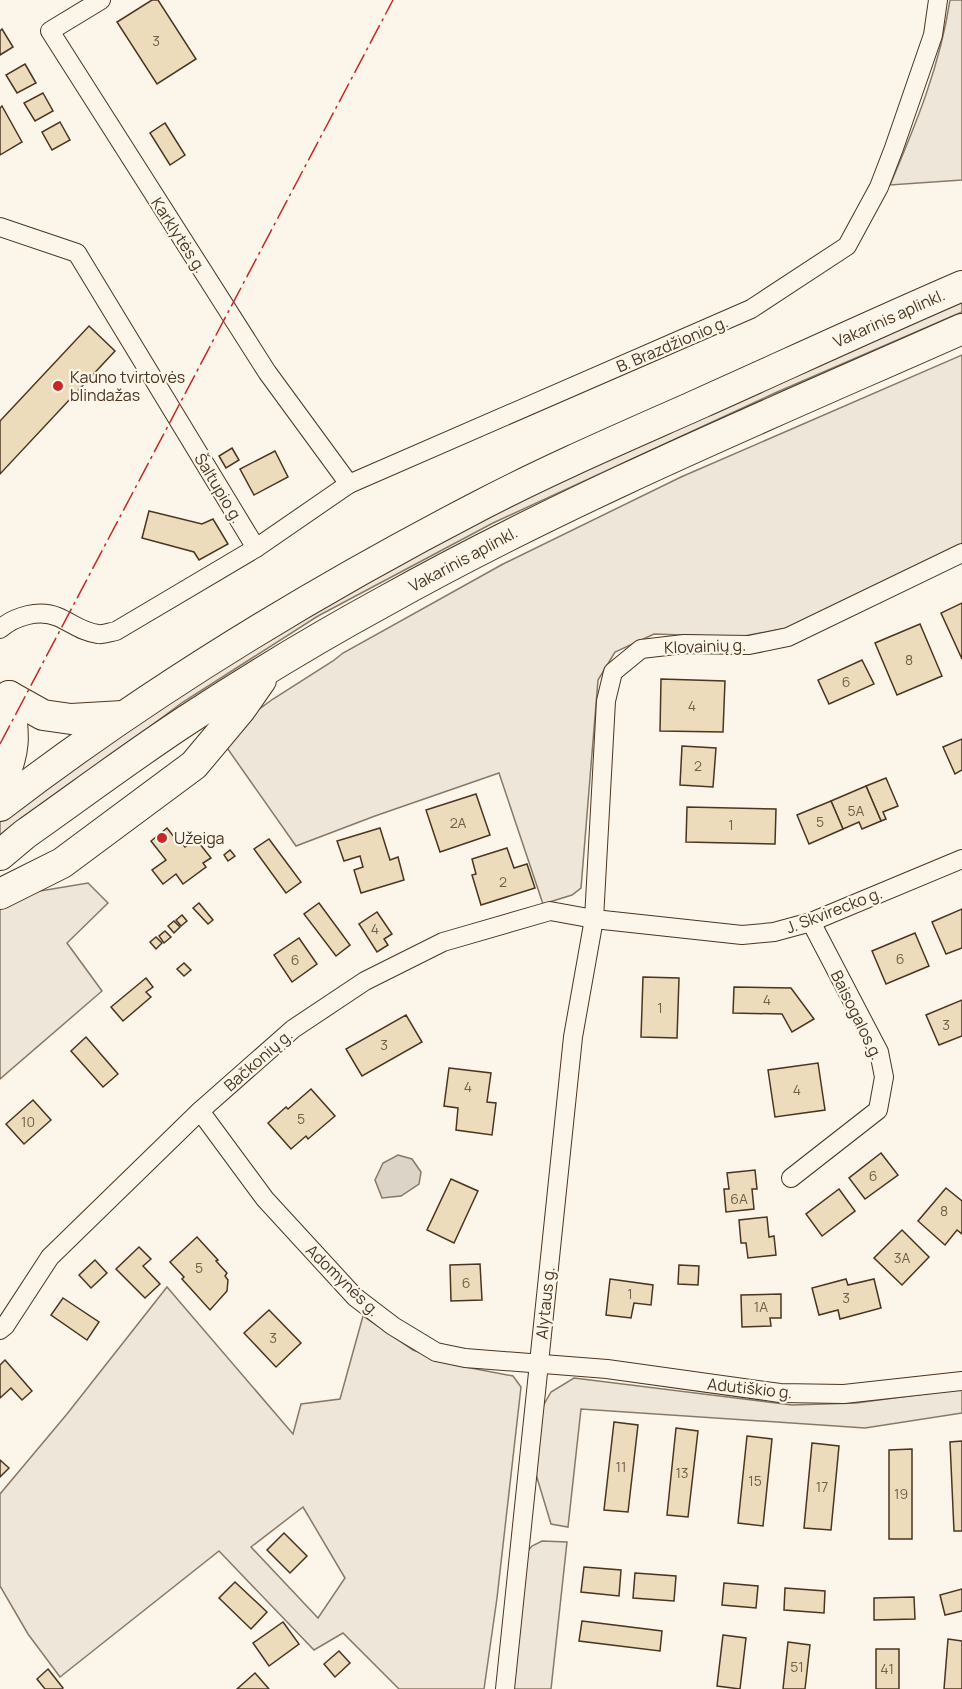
<svg xmlns="http://www.w3.org/2000/svg" width="962" height="1689" viewBox="0 0 962 1689" font-family="Manrope,sans-serif">
  <style>
    .green { fill: #ede6d9; stroke: #887966; stroke-width: 1.5; fill-rule: evenodd }
    .water { fill: #dcd4c6; stroke: #887966; stroke-width: 1.5 }
    .building { fill: #ecdcbc; stroke: #4a3520; stroke-width: 1.5 }
    .lines { fill: none; stroke-linecap: round; stroke-linejoin: round }
    .minor-casing { stroke: #4a3520; stroke-width: 20 }
    .trunk-casing { stroke: #4a3520; stroke-width: 32 }
    .minor { stroke: #fbf6e9; stroke-width: 18 }
    .trunk { stroke: #fbf6e9; stroke-width: 30 }
    .power { stroke: #c62828; stroke-width: 1.5; stroke-dasharray: 21 4.5 3 4.5; stroke-linecap: butt }
    .poi-dot { fill: #c62828; stroke: #fbf6e9; stroke-width: 2 }
    .labels { text-anchor: middle; stroke-width: 4.5; stroke-linejoin: round; paint-order: stroke }
    .number-label { font-size: 14px; fill: #725f47 }
    .street-label { font-size: 16px; fill: #4a3520; stroke: #fbf6e9 }
    .poi-label { font-size: 16px; fill: #4a3520; stroke: #fbf6e9; text-anchor: start }
  </style>
  <rect width="100%" height="100%" fill="#fbf6e9"/>
  <!-- green -->
  <g class="green">
    <path d="M 950,0 L 962,0 L 962,180 L 890,185 C 916,124 940,66 950,0 Z"/>
    <polygon points="962,299 962,312 775,393 493,523 318,616 183,702 0,838 0,822 180,694 316,608 492,511"/>
    <polygon points="962,355 962,546 787,628 739,637 654,634 615,652 598,680 581,888 572,895 543,904 499,773 375,816 296,846 225,745 233,728 273,699 333,661 343,653 503,564 681,477"/>
    <polygon points="88,883 108,903 67,943 102,991 0,1079 0,904 22,894"/>
    <path d="M 167,1287 L 293,1434 L 301,1404 L 340,1399 L 363,1316 L 413,1350 L 455,1365 L 513,1376 L 521,1387 L 497,1598 L 484,1689 L 399,1689 L 343,1633 L 314,1650 L 219,1551 L 60,1677 L 28,1634 L 0,1586 L 0,1494 L 67,1414 ZM 303,1507 L 345,1578 L 318,1618 L 251,1547 Z"/>
    <polygon points="574,1378 792,1405 856,1403 962,1389 962,1413 865,1428 581,1409 568,1527 551,1524 535,1471 543,1406 551,1392"/>
    <polygon points="542,1541 567,1542 551,1689 512,1689 526,1553 532,1546"/>
  </g>
  <!-- water -->
  <polygon class="water" points="398,1155 412,1159 421,1172 419,1184 401,1196 382,1198 375,1180 383,1163"/>
  <!-- building -->
  <g class="building">
    <polygon points="152,0 158,0 196,59 157,84 117,22"/>
    <polygon points="2,29 13,47 0,55 0,31"/>
    <polygon points="25,64 36,83 17,93 6,75"/>
    <polygon points="43,93 53,111 35,121 24,103"/>
    <polygon points="2,106 22,142 0,155 0,108"/>
    <polygon points="60,122 70,140 52,150 42,132"/>
    <polygon points="165,123 185,155 170,165 150,133"/>
    <polygon points="89,326 115,351 0,474 0,421"/>
    <polygon points="232,448 239,460 226,468 219,456"/>
    <polygon points="275,451 288,477 254,495 240,469"/>
    <polygon points="149,511 202,524 213,519 228,544 199,560 194,552 142,538"/>
    <polygon points="962,603 962,659 941,613"/>
    <polygon points="920,624 942,676 897,695 875,643"/>
    <polygon points="862,660 874,684 829,704 818,680"/>
    <polygon points="661,679 725,681 723,732 660,731"/>
    <polygon points="962,739 962,770 955,774 943,747"/>
    <polygon points="682,746 716,748 713,787 680,785"/>
    <polygon points="886,778 898,806 883,812 886,819 881,821 866,786"/>
    <polygon points="866,786 881,821 862,829 859,822 843,829 831,801"/>
    <polygon points="476,794 490,835 440,852 426,810"/>
    <polygon points="831,801 843,829 809,844 797,815"/>
    <polygon points="687,807 776,809 775,844 686,842"/>
    <polygon points="167,828 178,842 180,841 185,847 196,839 211,858 203,863 206,867 183,884 176,874 163,884 152,870 166,860 151,841"/>
    <polygon points="380,828 390,860 398,857 404,880 361,893 354,870 363,867 360,856 344,861 337,841"/>
    <polygon points="269,839 301,882 286,893 254,849"/>
    <polygon points="507,848 514,868 527,864 535,888 481,905 472,875 476,874 472,859"/>
    <polygon points="230,850 235,856 228,861 224,855"/>
    <polygon points="199,903 213,920 208,924 193,908"/>
    <polygon points="319,903 350,945 336,956 304,914"/>
    <polygon points="962,909 962,948 946,954 932,922"/>
    <polygon points="377,912 392,934 384,939 388,945 377,952 359,924"/>
    <polygon points="182,915 187,921 181,926 176,920"/>
    <polygon points="174,921 180,927 174,933 168,926"/>
    <polygon points="165,931 171,937 164,943 159,936"/>
    <polygon points="915,933 929,966 886,984 872,951"/>
    <polygon points="156,937 162,943 156,949 150,942"/>
    <polygon points="299,938 317,964 292,982 274,955"/>
    <polygon points="184,963 191,970 184,976 177,969"/>
    <polygon points="643,977 679,978 677,1038 641,1037"/>
    <polygon points="146,978 153,987 146,992 151,997 123,1021 111,1007"/>
    <polygon points="734,987 791,988 814,1019 792,1032 782,1014 733,1013"/>
    <polygon points="962,1000 962,1036 939,1045 926,1015"/>
    <polygon points="406,1015 422,1042 362,1076 346,1049"/>
    <polygon points="86,1037 118,1074 103,1087 71,1051"/>
    <polygon points="818,1063 825,1110 775,1117 768,1070"/>
    <polygon points="449,1068 491,1073 487,1102 496,1103 492,1135 456,1130 458,1108 444,1106"/>
    <polygon points="311,1089 335,1116 308,1139 306,1136 291,1149 268,1123 286,1107 288,1109"/>
    <polygon points="33,1100 51,1120 24,1144 6,1124"/>
    <polygon points="881,1153 898,1175 865,1199 849,1178"/>
    <polygon points="755,1170 757,1189 752,1189 754,1209 726,1212 724,1189 729,1189 727,1173"/>
    <polygon points="451,1179 478,1191 454,1243 427,1230"/>
    <polygon points="946,1188 962,1201 962,1234 957,1230 945,1245 918,1221"/>
    <polygon points="839,1189 855,1211 822,1236 806,1214"/>
    <polygon points="767,1217 769,1237 774,1236 776,1255 748,1258 746,1243 741,1243 739,1220"/>
    <polygon points="902,1230 929,1257 902,1285 874,1258"/>
    <polygon points="197,1237 218,1260 216,1261 227,1273 225,1276 228,1280 227,1291 210,1310 182,1279 184,1277 170,1262"/>
    <polygon points="139,1247 151,1259 143,1266 160,1284 145,1298 116,1269"/>
    <polygon points="95,1260 107,1273 91,1288 79,1275"/>
    <polygon points="480,1264 482,1300 451,1301 450,1265"/>
    <polygon points="679,1265 699,1266 698,1285 678,1284"/>
    <polygon points="610,1279 653,1285 651,1305 634,1303 631,1318 606,1315"/>
    <polygon points="846,1279 848,1285 874,1279 881,1308 840,1319 838,1310 819,1315 812,1288"/>
    <polygon points="781,1294 781,1318 770,1318 771,1326 742,1327 741,1295"/>
    <polygon points="63,1298 99,1322 87,1340 51,1315"/>
    <polygon points="269,1310 301,1343 276,1367 244,1333"/>
    <polygon points="5,1360 32,1391 22,1400 11,1388 0,1398 0,1365"/>
    <polygon points="614,1422 638,1425 628,1512 604,1510"/>
    <polygon points="676,1428 698,1431 688,1517 667,1515"/>
    <polygon points="747,1436 772,1439 763,1526 738,1523"/>
    <polygon points="962,1441 962,1531 954,1531 950,1442"/>
    <polygon points="812,1443 839,1446 831,1530 804,1528"/>
    <polygon points="912,1449 912,1539 889,1539 889,1450"/>
    <polygon points="0,1460 9,1468 0,1477"/>
    <polygon points="284,1533 307,1556 290,1573 267,1550"/>
    <polygon points="584,1567 621,1570 619,1596 581,1592"/>
    <polygon points="635,1573 676,1576 674,1601 633,1598"/>
    <polygon points="235,1582 267,1612 251,1629 219,1598"/>
    <polygon points="724,1583 758,1586 756,1608 722,1605"/>
    <polygon points="785,1588 825,1591 824,1613 784,1610"/>
    <polygon points="962,1589 962,1611 945,1615 940,1595"/>
    <polygon points="914,1597 915,1619 874,1620 874,1598"/>
    <polygon points="582,1621 662,1631 660,1651 579,1641"/>
    <polygon points="283,1622 299,1644 269,1666 253,1643"/>
    <polygon points="723,1635 746,1638 740,1689 717,1686"/>
    <polygon points="948,1639 962,1641 962,1689 944,1689"/>
    <polygon points="788,1642 810,1645 805,1689 783,1689"/>
    <rect x="876" y="1649" width="23" height="40"/>
    <polygon points="339,1651 350,1663 335,1677 324,1664"/>
    <polygon points="48,1669 63,1688 62,1689 45,1689 37,1679"/>
    <polygon points="255,1673 269,1689 237,1689"/>
  </g>
  <g class="lines">
    <defs>
      <g id="minor">
        <polyline points="101,0 50,31 267,372 349,484"/>
        <path d="M 0,227 L 77,253 L 256,548 L 116,631 C 110,632 104,635 98,634 C 82,632 72,623 58,617 C 39,609 15,616 0,629"/>
        <polyline points="256,548 349,484 751,309 847,246 879,187 894,148 933,35 938,0"/>
        <polyline points="200,1111 265,1199 355,1297 393,1326 436,1352 465,1358 607,1369 780,1393 844,1394 962,1381"/>
        <polyline points="791,1178 878,1110 884,1077 879,1052 811,922"/>
        <polyline points="0,1330 5,1326 50,1257 200,1111 293,1029 365,981 443,942 550,911 594,919 742,935 774,932 811,922 962,859"/>
        <polyline points="505,1689 573,1037 594,919 606,701 613,672 641,649 684,644 749,645 788,637 962,553"/>
      </g>
      <g id="trunk">
        <polyline points="9,696 43,715 71,719 123,716"/>
        <path d="M 0,785 C 17,749 14,734 9,696"/>
        <path d="M 0,806 C 150,691 313,592 481,505 C 552,468 627,436 701,403 C 788,364 874,324 962,286"/>
        <path d="M 0,855 L 25,834 C 79,796 132,756 187,720 C 251,678 317,638 385,601 C 571,497 768,415 962,329"/>
        <polyline points="0,894 62,863 194,765 240,710 261,680"/>
      </g>
    </defs>
    <!-- minor casing -->
    <use href="#minor" class="minor-casing"/>
    <!-- trunk casing -->
    <use href="#trunk" class="trunk-casing"/>
    <!-- minor -->
    <use href="#minor" class="minor"/>
    <!-- trunk -->
    <use href="#trunk" class="trunk"/>
    <!-- power -->
    <polyline class="power" points="0,744 393,0"/>
  </g>
  <!-- markers -->
  <g class="poi-dot">
    <circle cx="58" cy="386" r="6"/>
    <circle cx="162" cy="838" r="6"/>
  </g>
  <g class="labels">
    <!-- number labels -->
    <g class="number-label">
      <text x="156" y="46">3</text>
      <text x="909" y="665">8</text>
      <text x="846" y="687">6</text>
      <text x="692" y="711">4</text>
      <text x="698" y="771">2</text>
      <text x="856" y="816">5A</text>
      <text x="820" y="827">5</text>
      <text x="458" y="828">2A</text>
      <text x="731" y="830">1</text>
      <text x="503" y="887">2</text>
      <text x="375" y="934">4</text>
      <text x="900" y="964">6</text>
      <text x="295" y="965">6</text>
      <text x="767" y="1005">4</text>
      <text x="660" y="1013">1</text>
      <text x="946" y="1030">3</text>
      <text x="384" y="1050">3</text>
      <text x="468" y="1092">4</text>
      <text x="797" y="1095">4</text>
      <text x="301" y="1124">5</text>
      <text x="28" y="1127">10</text>
      <text x="873" y="1181">6</text>
      <text x="739" y="1204">6A</text>
      <text x="944" y="1216">8</text>
      <text x="902" y="1263">3A</text>
      <text x="199" y="1273">5</text>
      <text x="466" y="1288">6</text>
      <text x="630" y="1299">1</text>
      <text x="846" y="1303">3</text>
      <text x="761" y="1312">1A</text>
      <text x="273" y="1343">3</text>
      <text x="621" y="1472">11</text>
      <text x="682" y="1478">13</text>
      <text x="755" y="1486">15</text>
      <text x="822" y="1492">17</text>
      <text x="901" y="1499">19</text>
      <text x="797" y="1672">51</text>
      <text x="887" y="1674">41</text>
    </g>
    <!-- street labels -->
    <g class="street-label">
      <text transform="translate(179 235) rotate(57)" y="6">Karklytės g.</text>
      <text transform="translate(889 318) rotate(-24)" y="6">Vakarinis aplinkl.</text>
      <text transform="translate(672 344) rotate(-23)" y="6">B. Brazdžionio g.</text>
      <text transform="translate(219 488) rotate(59)" y="6">Šaltupio g.</text>
      <text transform="translate(463 559) rotate(-28)" y="6">Vakarinis aplinkl.</text>
      <text transform="translate(705 646) rotate(-2)" y="6">Klovainių g.</text>
      <text transform="translate(834 910) rotate(-21)" y="6">J. Skvirecko g.</text>
      <text transform="translate(857 1015) rotate(64)" y="6">Baisogalos g.</text>
      <text transform="translate(258 1060) rotate(-41)" y="6">Bačkonių g.</text>
      <text transform="translate(343 1280) rotate(44)" y="6">Adomynės g.</text>
      <text transform="translate(545 1303) rotate(-84)" y="6">Alytaus g.</text>
      <text transform="translate(750 1388) rotate(6)" y="6">Adutiškio g.</text>
    </g>
    <!-- poi labels -->
    <g class="poi-label">
      <text x="70" y="383">Kauno tvirtovės<tspan x="70" dy="18">blindažas</tspan></text>
      <text x="174" y="844">Užeiga</text>
    </g>
  </g>
</svg>
